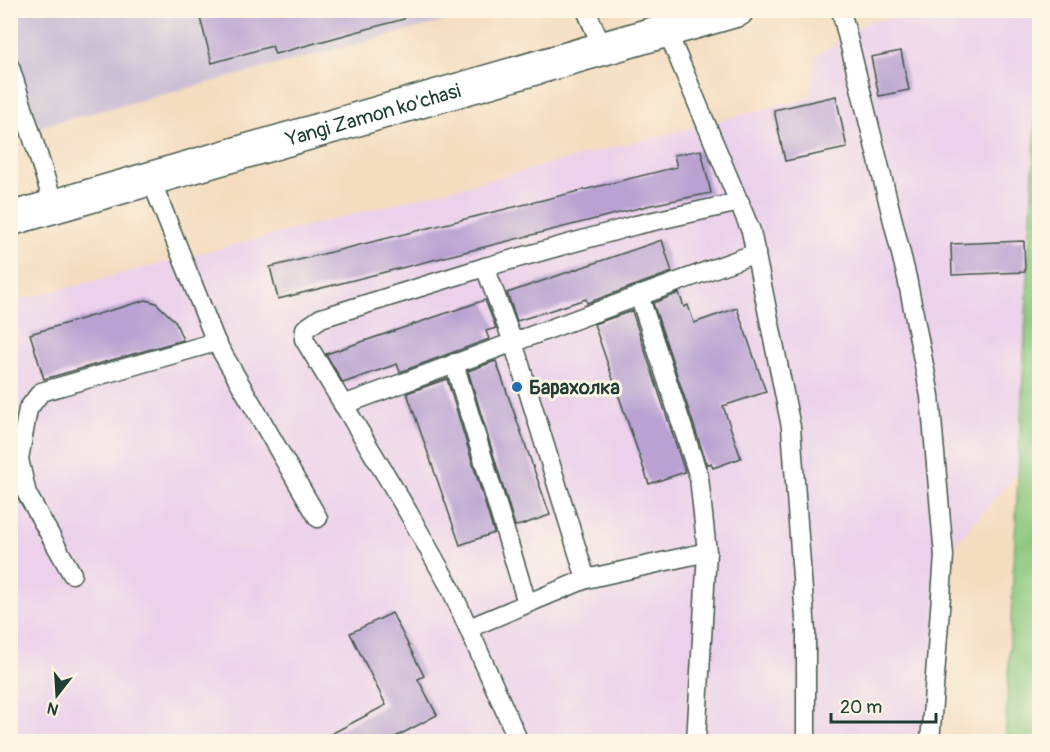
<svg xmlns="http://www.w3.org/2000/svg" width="1050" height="752" viewBox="0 0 1050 752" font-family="Pangolin,sans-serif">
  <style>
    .built { fill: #ebd1eb }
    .industrial { fill: #cbbfd5 }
    .green { fill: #88c67c; stroke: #548258; stroke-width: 1.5 }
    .building { fill: #b9a2d2 }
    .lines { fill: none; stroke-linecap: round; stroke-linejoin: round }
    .service-casing { stroke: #3f5549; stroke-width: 21 }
    .tertiary-casing { stroke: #3f5549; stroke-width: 36 }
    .service { stroke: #fff; stroke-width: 18 }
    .tertiary { stroke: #fff; stroke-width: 33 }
    .poi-dot { fill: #1f6fb2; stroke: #fcf5e5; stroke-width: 2 }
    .labels { text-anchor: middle; stroke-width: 6; stroke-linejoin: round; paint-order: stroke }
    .street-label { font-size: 20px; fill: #1f3d34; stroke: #fcf5e5 }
    .poi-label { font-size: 20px; font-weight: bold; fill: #1f3d34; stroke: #fcf5e5; text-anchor: start }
  </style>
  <rect width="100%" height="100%" fill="#fcf5e5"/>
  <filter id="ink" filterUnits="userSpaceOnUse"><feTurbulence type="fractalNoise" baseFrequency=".0167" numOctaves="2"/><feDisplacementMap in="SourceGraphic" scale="12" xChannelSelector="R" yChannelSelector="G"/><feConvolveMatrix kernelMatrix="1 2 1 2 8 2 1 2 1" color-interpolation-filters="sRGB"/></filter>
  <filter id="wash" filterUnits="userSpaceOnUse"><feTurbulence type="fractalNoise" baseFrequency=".008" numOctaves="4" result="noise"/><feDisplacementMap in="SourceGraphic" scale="24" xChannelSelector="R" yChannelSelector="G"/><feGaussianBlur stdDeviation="1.35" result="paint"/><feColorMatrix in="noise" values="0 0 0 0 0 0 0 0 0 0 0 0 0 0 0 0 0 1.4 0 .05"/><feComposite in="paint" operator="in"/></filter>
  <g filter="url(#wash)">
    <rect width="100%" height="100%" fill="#f4dcbf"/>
    <!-- built -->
    <polygon class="built" points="969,11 1039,11 1039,53 1018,473 944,556 930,741 11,742 11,302 811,97 815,57 868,21"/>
    <!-- industrial -->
    <polygon class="industrial" points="11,11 483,11 11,134"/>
    <!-- green -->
    <polygon class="green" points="1039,53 1039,741 1005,741"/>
    <g id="blocks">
      <!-- building -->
      <g class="building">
        <polygon points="198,10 403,10 404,19 275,54 272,46 212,63"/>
        <polygon points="901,51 909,90 879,96 871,57"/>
        <polygon points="836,96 847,148 785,161 774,110"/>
        <polygon points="701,150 711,193 651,205 278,299 270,267 677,167 674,155"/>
        <polygon points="662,240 672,272 587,303 586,299 517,321 507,293"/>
        <polygon points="1024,241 1025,272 952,275 951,244"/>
        <polygon points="679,293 684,307 688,305 694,323 737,308 766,392 723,406 741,458 713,468 711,463 707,465 653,303"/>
        <polygon points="146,300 156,303 175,321 183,340 44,379 30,334"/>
        <polygon points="485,300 496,328 486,331 489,339 400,372 397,364 343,383 326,354"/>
        <polygon points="632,311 685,472 649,484 594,324"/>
        <polygon points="496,361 550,515 521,525 515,526 468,371"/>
        <polygon points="447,379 494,533 460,545 407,393"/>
        <polygon points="392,613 424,676 418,679 437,715 388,741 318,741 386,705 350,633"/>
      </g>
    </g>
  </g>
  <g filter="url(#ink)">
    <use href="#blocks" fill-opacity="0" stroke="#3f5549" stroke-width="1.5"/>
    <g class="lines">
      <defs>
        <g id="service">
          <polyline points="586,10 603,49"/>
          <polyline points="841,10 907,278 930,396 944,556 930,742"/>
          <polyline points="667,31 751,231 791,427 806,632 806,742"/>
          <polyline points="10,67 54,205"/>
          <polyline points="151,180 216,342 318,518"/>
          <polyline points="485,267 513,342 586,579"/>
          <polyline points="639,295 699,477 707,552 696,742"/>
          <polyline points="454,363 527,603"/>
          <polyline points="343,405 756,253"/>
          <polyline points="72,574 27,494 19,459 28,409 41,392 216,342"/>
          <polyline points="469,628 586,579 707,552"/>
          <polyline points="519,742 451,589 408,512 304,339 305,329 321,318 485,267 636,225 740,202"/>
        </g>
        <g id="tertiary">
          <path id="s1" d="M 10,219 L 737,10"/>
        </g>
      </defs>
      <!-- service casing -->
      <use href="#service" class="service-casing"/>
      <!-- tertiary casing -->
      <use href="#tertiary" class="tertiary-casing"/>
      <!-- service -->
      <use href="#service" class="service"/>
      <!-- tertiary -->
      <use href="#tertiary" class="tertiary"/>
    </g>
  </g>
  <!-- markers -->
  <circle class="poi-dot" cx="517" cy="387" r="6"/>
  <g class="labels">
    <!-- street labels -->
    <g class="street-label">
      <text dy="7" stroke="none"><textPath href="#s1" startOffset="378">Yangi Zamon ko'chasi</textPath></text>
    </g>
    <!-- poi labels -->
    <g class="poi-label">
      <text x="529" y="394">Барахолка</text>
    </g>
  </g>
  <!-- margin -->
  <rect width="1050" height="752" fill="none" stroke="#fcf5e5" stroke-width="36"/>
  <!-- north arrow -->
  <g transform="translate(57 695) rotate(197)" stroke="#fcf5e5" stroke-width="4.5" paint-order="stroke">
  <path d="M0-4.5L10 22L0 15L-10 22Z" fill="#1f3d34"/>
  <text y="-9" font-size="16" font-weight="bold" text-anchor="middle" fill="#1f3d34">N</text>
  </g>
  <!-- scale -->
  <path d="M831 713v9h105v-9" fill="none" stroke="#1f3d34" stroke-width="3"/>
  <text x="840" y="713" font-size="18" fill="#1f3d34" stroke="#fcf5e5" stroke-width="4.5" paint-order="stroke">20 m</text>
</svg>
